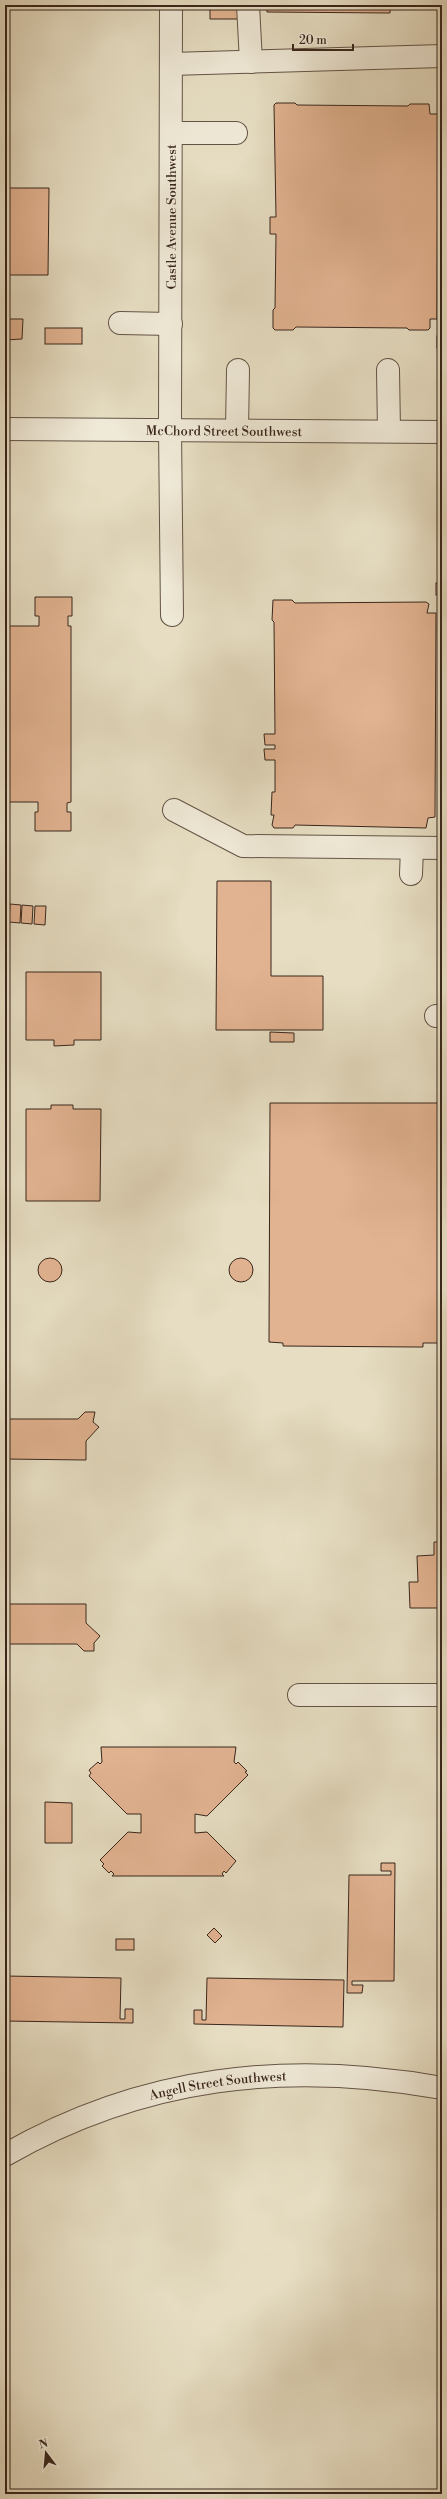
<svg xmlns="http://www.w3.org/2000/svg" width="447" height="2499" viewBox="0 0 447 2499" font-family="'Libre Bodoni',serif">
  <style>
    .building { fill: #e2b391; stroke: #39261c }
    .lines { fill: none; stroke-linecap: round; stroke-linejoin: round }
    .minor-casing { stroke: #645446; stroke-width: 24 }
    .minor { stroke: #efe9d7; stroke-width: 22 }
    .labels { text-anchor: middle; stroke-width: 3; stroke-linejoin: round; paint-order: stroke }
    .street-label { font-size: 13px; fill: #39261c; stroke: #efe9d7 }
  </style>
  <rect width="100%" height="100%" fill="#e6ddc2"/>
  <filter id="stains"><feTurbulence type="fractalNoise" baseFrequency=".005" numOctaves="4"/><feColorMatrix values="0 0 0 0 .2 0 0 0 0 .09 0 0 0 0 .02 0 0 0 .5 -.17"/></filter>
  <radialGradient id="worn" r=".72"><stop offset=".6" stop-color="#630" stop-opacity="0"/><stop offset="1" stop-color="#630" stop-opacity=".3"/></radialGradient>
  <!-- building -->
  <g class="building">
    <polygon points="210,5 237,5 238,19 210,19"/>
    <polygon points="267,5 390,5 390,13 267,12"/>
    <polygon points="276,103 295,103 297,105 408,106 410,104 429,104 430,114 438,114 437,319 430,319 430,328 428,330 409,330 407,328 296,327 293,330 275,330 273,328 273,310 275,308 276,234 270,234 270,217 276,217 274,105"/>
    <polygon points="5,188 49,188 48,275 5,275"/>
    <polygon points="5,319 23,319 22,339 5,340"/>
    <rect x="45" y="328" width="37" height="16"/>
    <rect x="437" y="336" width="5" height="12"/>
    <rect x="436" y="583" width="6" height="12"/>
    <polygon points="35,597 72,597 72,616 68,616 68,626 71,626 71,802 67,803 67,812 71,812 71,831 35,831 35,812 38,812 38,802 5,802 5,626 39,626 39,616 35,616"/>
    <polygon points="273,600 292,600 295,603 426,602 429,604 427,613 436,613 435,817 428,818 426,828 295,825 293,828 274,828 272,825 274,815 271,815 272,792 275,792 275,760 265,760 264,749 275,749 275,745 265,745 264,734 275,734 274,622 272,620"/>
    <polygon points="217,881 271,881 271,976 323,976 323,1030 216,1030"/>
    <polygon points="10,904 21,905 20,923 9,922"/>
    <polygon points="22,905 33,906 32,924 21,923"/>
    <polygon points="35,906 46,906 45,925 34,924"/>
    <polygon points="26,972 101,972 101,1040 74,1040 74,1045 54,1046 54,1040 26,1040"/>
    <polygon points="270,1032 294,1033 294,1042 270,1042"/>
    <polygon points="270,1103 442,1103 442,1343 423,1343 423,1347 415,1347 283,1346 283,1343 269,1342"/>
    <polygon points="51,1105 73,1105 73,1109 101,1109 100,1201 26,1201 26,1109 51,1109"/>
    <circle cx="50" cy="1270" r="12"/>
    <circle cx="241" cy="1270" r="12"/>
    <polygon points="85,1412 95,1412 93,1422 99,1427 86,1441 86,1460 5,1459 5,1419 78,1419"/>
    <polygon points="434,1542 442,1542 442,1598 438,1598 438,1608 410,1608 409,1582 418,1582 417,1556 434,1555"/>
    <polygon points="5,1604 86,1604 86,1623 100,1636 94,1643 94,1651 84,1651 77,1644 5,1644"/>
    <polygon points="101,1747 236,1747 234,1762 236,1764 238,1762 247,1771 245,1772 248,1775 207,1816 195,1814 195,1833 207,1832 236,1861 226,1873 224,1871 222,1874 224,1876 112,1876 114,1874 111,1871 109,1873 102,1866 104,1864 100,1860 128,1832 141,1833 141,1814 127,1814 89,1776 91,1773 89,1770 98,1762 100,1764 102,1762"/>
    <polygon points="45,1802 72,1803 72,1843 45,1843"/>
    <polygon points="381,1863 395,1863 394,1981 352,1981 352,1985 363,1985 362,1993 347,1993 349,1875 391,1875 391,1871 381,1871"/>
    <polygon points="214,1928 222,1936 215,1943 207,1935"/>
    <rect x="116" y="1939" width="18" height="11"/>
    <polygon points="5,1976 121,1978 120,2019 125,2019 125,2009 133,2009 133,2023 5,2021"/>
    <polygon points="207,1978 344,1980 343,2027 194,2024 194,2010 202,2010 202,2020 206,2020"/>
  </g>
  <g class="lines">
    <defs>
      <g id="minor">
        <polyline points="171,5 170,429 172,615"/>
        <polyline points="248,5 251,62"/>
        <polyline points="171,64 442,56"/>
        <polyline points="171,133 236,133"/>
        <polyline points="120,323 171,324"/>
        <polyline points="388,370 389,431"/>
        <path id="s1" d="M 5,429 L 442,432"/>
        <polyline points="237,430 238,370"/>
        <polyline points="174,810 243,846 442,848"/>
        <polyline points="411,874 412,848"/>
        <polyline points="436,1016 442,1016"/>
        <polyline points="299,1695 442,1695"/>
        <path id="s2" d="M 5,2155 C 143,2076 287,2060 442,2088"/>
      </g>
    </defs>
    <!-- minor casing -->
    <use href="#minor" class="minor-casing"/>
    <!-- minor -->
    <use href="#minor" class="minor"/>
  </g>
  <g class="labels">
    <!-- street labels -->
    <g class="street-label">
      <text transform="translate(171 217) rotate(-90)" y="5">Castle Avenue Southwest</text>
      <text dy="5" stroke="none"><textPath href="#s1" startOffset="219">McChord Street Southwest</textPath></text>
      <text dy="5" stroke="none"><textPath href="#s2" startOffset="226">Angell Street Southwest</textPath></text>
    </g>
  </g>
  <!-- margin -->
  <rect width="447" height="2499" fill="none" stroke="#e6ddc2" stroke-width="20"/>
  <rect x="6" y="6" width="435" height="2487" fill="none" stroke="#39261c" stroke-width="2"/>
  <rect x="10" y="10" width="427" height="2479" fill="none" stroke="#39261c"/>
  <!-- north arrow -->
  <g transform="translate(46 2453) rotate(344)" stroke="#efe9d7" stroke-width="3" paint-order="stroke">
  <path d="M0-3L7 15L0 10L-7 15Z" fill="#39261c"/>
  <text y="-6" font-size="11" font-weight="bold" text-anchor="middle" fill="#39261c">N</text>
  </g>
  <!-- scale -->
  <path d="M293 44v6h60v-6" fill="none" stroke="#39261c" stroke-width="2"/>
  <text x="299" y="44" font-size="12" fill="#39261c" stroke="#efe9d7" stroke-width="3" paint-order="stroke">20 m</text>
  <rect width="100%" height="100%" filter="url(#stains)"/>
  <rect width="100%" height="100%" fill="url(#worn)"/>
</svg>
